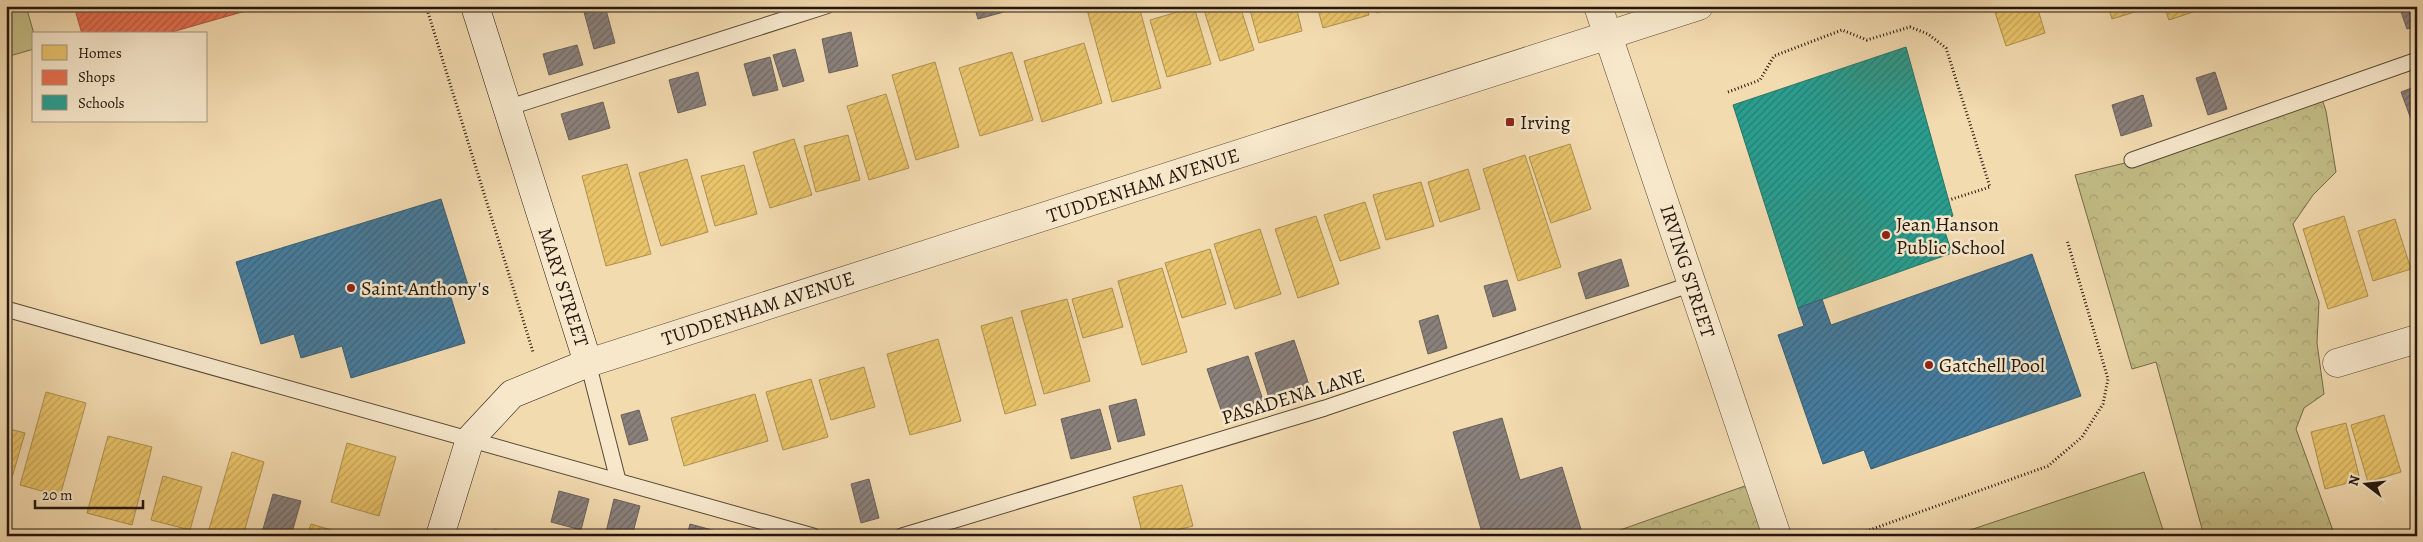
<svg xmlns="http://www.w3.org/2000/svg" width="2423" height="542" viewBox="0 0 2423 542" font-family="Alegreya,serif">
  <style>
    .grass { fill: #c3bd86; stroke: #746a4a }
    .forest { fill: url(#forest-crowns); stroke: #746a4a }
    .homes { fill: url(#homes-hatch); stroke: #ae904e }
    .shops { fill: url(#shops-hatch); stroke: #ac553d }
    .schools { fill: url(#schools-hatch); stroke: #287568 }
    .public { fill: url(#public-hatch); stroke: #3b5d72 }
    .industry { fill: url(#industry-hatch); stroke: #6b615b }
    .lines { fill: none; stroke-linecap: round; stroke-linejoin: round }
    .lane-casing { stroke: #584836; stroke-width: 17 }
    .street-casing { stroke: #584836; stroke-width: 29 }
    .secondary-casing { stroke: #24170e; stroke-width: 29 }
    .path { stroke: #24170e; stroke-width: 3; stroke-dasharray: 1 2.5; stroke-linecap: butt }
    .lane { stroke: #f7e8cc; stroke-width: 15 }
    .street { stroke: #f7e8cc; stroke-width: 28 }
    .secondary { stroke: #f7e8cc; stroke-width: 28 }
    .poi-dot { fill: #8f2418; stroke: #f7e8cc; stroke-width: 2 }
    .labels { text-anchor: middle; stroke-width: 5; stroke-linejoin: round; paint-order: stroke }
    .poi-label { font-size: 20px; fill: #24170e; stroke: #f7e8cc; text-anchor: start }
    .street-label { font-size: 20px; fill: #24170e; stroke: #f7e8cc }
  </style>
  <defs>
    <pattern id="forest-crowns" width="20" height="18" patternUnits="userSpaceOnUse" patternTransform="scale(1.25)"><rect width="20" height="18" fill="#c3bd86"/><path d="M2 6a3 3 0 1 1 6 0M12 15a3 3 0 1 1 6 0" fill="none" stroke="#a7a272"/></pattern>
    <pattern id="homes-hatch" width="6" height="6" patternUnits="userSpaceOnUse" patternTransform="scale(1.25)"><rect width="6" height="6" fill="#e9c46a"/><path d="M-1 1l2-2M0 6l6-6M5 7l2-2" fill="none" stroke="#c8a85b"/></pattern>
    <pattern id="shops-hatch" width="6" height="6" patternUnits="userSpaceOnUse" patternTransform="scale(1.25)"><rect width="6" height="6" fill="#e76f51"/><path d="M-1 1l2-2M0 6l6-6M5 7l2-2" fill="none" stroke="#bb5a42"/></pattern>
    <pattern id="schools-hatch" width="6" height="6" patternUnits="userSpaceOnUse" patternTransform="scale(1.25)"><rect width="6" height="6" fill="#2a9d8f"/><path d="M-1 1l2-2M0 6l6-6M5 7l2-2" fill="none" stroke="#247f73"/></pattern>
    <pattern id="public-hatch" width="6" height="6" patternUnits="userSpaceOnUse" patternTransform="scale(1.25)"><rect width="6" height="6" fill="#457b9d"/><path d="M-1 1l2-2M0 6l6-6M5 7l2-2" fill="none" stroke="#39647e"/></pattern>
    <pattern id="industry-hatch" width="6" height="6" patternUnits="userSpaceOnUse" patternTransform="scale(1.25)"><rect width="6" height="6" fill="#8a817c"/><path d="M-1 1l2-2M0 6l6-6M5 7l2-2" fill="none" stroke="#716964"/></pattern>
  </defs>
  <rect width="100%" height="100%" fill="#f3dbb0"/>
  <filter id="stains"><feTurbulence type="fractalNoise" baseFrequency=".004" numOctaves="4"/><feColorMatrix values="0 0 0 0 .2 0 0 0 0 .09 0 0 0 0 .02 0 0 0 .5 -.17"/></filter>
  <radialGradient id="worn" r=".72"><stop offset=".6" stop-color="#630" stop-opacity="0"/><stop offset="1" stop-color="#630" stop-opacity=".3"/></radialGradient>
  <!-- grass -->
  <g class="grass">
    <polygon points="6,6 26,6 34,34 34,49 6,57"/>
    <polygon points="2144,472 2165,536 1952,536"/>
  </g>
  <!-- forest -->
  <g class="forest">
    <polygon points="2321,96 2326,111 2336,172 2313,195 2293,224 2319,302 2317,343 2324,394 2304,408 2296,429 2335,536 2204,536 2156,362 2132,369 2075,175 2129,162"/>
    <polygon points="1762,480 1781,536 1608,536 1620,530"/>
  </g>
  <!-- homes -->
  <g class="homes">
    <polygon points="1086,6 1139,6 1161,88 1112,102"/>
    <polygon points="1216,6 1240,6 1254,50 1220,61 1204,10"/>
    <polygon points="1249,6 1296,6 1302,31 1259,43"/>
    <polygon points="1317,6 1366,6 1369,15 1323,28"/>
    <polygon points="1375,6 1399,6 1377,13"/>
    <polygon points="1993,6 2037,6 2045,33 2006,46"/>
    <polygon points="2108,6 2151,6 2151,7 2112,19"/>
    <polygon points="2164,6 2205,6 2205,8 2169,20"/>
    <polygon points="1194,7 1211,64 1167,77 1150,20"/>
    <polygon points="1084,43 1102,103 1042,122 1024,61"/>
    <polygon points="1012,52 1033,120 980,136 959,68"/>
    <polygon points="935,62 959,147 916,160 892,75"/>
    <polygon points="886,94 909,168 869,180 847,106"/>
    <polygon points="848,135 860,180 816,192 804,146"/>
    <polygon points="794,139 812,195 770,208 753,152"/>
    <polygon points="1570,144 1591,209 1551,223 1529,157"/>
    <polygon points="1525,155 1561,267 1518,281 1483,169"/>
    <polygon points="687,159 708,232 661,246 639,173"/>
    <polygon points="627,164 651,254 606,266 582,176"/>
    <polygon points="744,165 757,214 715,226 701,176"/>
    <polygon points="1468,169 1480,209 1440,222 1428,182"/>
    <polygon points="1421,182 1434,226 1386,240 1373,195"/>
    <polygon points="1365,202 1380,248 1340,261 1324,215"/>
    <polygon points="1316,216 1339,284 1298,298 1275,229"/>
    <polygon points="2344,216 2368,296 2328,309 2303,229"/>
    <polygon points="2395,219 2411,269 2373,281 2358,231"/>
    <polygon points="1260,229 1281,294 1235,309 1214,244"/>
    <polygon points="1210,249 1226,304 1182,318 1165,263"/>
    <polygon points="1162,268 1187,352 1142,365 1118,281"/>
    <polygon points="1112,288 1123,327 1083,338 1072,299"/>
    <polygon points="1067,299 1090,381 1044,394 1021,311"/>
    <polygon points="1012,317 1036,405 1005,414 981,326"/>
    <polygon points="938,339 961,421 910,435 887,354"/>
    <polygon points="864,367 875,407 831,420 819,380"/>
    <polygon points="811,379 828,437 783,450 766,392"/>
    <polygon points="46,392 86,403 60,496 20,485"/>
    <polygon points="755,394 768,441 684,466 671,418"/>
    <polygon points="2384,415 2401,472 2368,482 2351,425"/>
    <polygon points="2346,423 2360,480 2325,489 2311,432"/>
    <polygon points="6,428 25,433 11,481 6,480"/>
    <polygon points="108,436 152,447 132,525 87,513"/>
    <polygon points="347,443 396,457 379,516 331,502"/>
    <polygon points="232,452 264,462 243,536 207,536"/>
    <polygon points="163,476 202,487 190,530 151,520"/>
    <polygon points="1182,485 1193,526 1153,536 1143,536 1133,497"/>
    <polygon points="311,524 352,536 307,536"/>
    <polygon points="494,529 520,536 492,536"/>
  </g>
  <!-- shops -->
  <polygon class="shops" points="74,6 263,6 165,34 82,34"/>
  <!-- schools -->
  <polygon class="schools" points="1906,47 1953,216 1941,220 1952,253 1798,308 1733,105"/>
  <!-- public -->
  <g class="public">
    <polygon points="441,199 468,285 449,291 465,343 351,378 342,346 301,358 294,334 261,344 236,262"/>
    <polygon points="2032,254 2081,396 1871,469 1864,450 1823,464 1778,335 1804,326 1798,308 1822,299 1831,325"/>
  </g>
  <!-- industry -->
  <g class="industry">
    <polygon points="605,6 615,43 594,49 584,12"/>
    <polygon points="974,6 1002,6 1004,12 978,19"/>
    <polygon points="2399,6 2417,6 2417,26 2407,29"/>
    <polygon points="851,32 858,66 829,73 822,39"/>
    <polygon points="577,45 583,65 549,75 543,54"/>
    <polygon points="795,49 804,81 783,87 773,55"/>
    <polygon points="770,57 778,90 753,96 744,64"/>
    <polygon points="698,72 706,105 678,113 669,80"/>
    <polygon points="2215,72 2227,109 2208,115 2196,78"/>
    <polygon points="2417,86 2417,120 2412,122 2401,92"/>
    <polygon points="2143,95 2152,126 2121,136 2112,105"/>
    <polygon points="603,102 610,128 569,140 561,114"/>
    <polygon points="1621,259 1629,286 1586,299 1578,273"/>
    <polygon points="1507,280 1516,310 1493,317 1484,286"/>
    <polygon points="1438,315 1447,348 1428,354 1419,321"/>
    <polygon points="1294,340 1310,388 1270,401 1255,353"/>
    <polygon points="1248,356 1263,400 1222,413 1207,369"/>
    <polygon points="1136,399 1145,435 1118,442 1109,406"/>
    <polygon points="1100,409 1111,449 1071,459 1061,419"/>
    <polygon points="639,410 648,440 629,445 621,415"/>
    <polygon points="1502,418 1520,480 1562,467 1583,536 1483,536 1453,432"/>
    <polygon points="869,479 879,518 861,523 851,484"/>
    <polygon points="559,491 589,499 581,530 551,522"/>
    <polygon points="273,494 301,501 291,536 261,536"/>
    <polygon points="614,499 640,506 632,536 605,536"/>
    <polygon points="690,524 716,531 715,536 687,536"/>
  </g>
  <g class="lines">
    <defs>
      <g id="lane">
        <polyline points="507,108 826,6"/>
        <polyline points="2132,160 2417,60"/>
        <polyline points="6,309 813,536"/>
        <polyline points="588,363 618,480"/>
        <polyline points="902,536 1325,408 1692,284"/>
      </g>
      <g id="street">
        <polyline points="1598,6 1777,536"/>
        <polyline points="588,363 1699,6"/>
        <polyline points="2337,363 2417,339"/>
      </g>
      <polyline id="secondary" points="440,536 470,439 512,394 588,363 475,6"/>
    </defs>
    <!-- lane casing -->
    <use href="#lane" class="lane-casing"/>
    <!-- street casing -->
    <use href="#street" class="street-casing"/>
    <!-- secondary casing -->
    <use href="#secondary" class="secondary-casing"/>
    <!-- path -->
    <g class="path">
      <polyline points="426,6 533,352"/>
      <polyline points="1728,92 1760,80 1774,56 1842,30 1867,40 1910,27 1928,34 1946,48 1990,187 1949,200"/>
      <polyline points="1853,536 2048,466 2082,437 2103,404 2108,379 2067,240"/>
    </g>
    <!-- lane -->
    <use href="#lane" class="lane"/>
    <!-- street -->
    <use href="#street" class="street"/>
    <!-- secondary -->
    <use href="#secondary" class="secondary"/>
  </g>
  <!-- markers -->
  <g class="poi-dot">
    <rect x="1505" y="117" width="10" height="10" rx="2.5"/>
    <circle cx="1886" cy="235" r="5"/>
    <circle cx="351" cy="288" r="5"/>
    <circle cx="1929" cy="365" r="5"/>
  </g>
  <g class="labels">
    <!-- poi labels -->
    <g class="poi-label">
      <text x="1520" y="129">Irving</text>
      <text x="1896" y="231">Jean Hanson<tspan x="1896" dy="23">Public School</tspan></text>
      <text x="361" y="295">Saint Anthony's</text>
      <text x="1939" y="372">Gatchell Pool</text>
    </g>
    <!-- street labels -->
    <g class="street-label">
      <text transform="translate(1143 185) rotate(-18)" y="7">TUDDENHAM AVENUE</text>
      <text transform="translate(1688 271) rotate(72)" y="7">IRVING STREET</text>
      <text transform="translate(564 287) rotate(72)" y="7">MARY STREET</text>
      <text transform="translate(758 308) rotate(-18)" y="7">TUDDENHAM AVENUE</text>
      <text transform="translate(1293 396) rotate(-17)" y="7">PASADENA LANE</text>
    </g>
  </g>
  <!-- margin -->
  <rect width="2423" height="542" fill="none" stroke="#f3dbb0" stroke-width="25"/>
  <rect x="8" y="8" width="2408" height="527" fill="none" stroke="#24170e" stroke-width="2.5"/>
  <rect x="12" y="12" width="2398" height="517" fill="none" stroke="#24170e"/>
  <!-- legend -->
  <rect x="32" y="32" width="175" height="90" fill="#f7e8cc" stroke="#a39480"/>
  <rect x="42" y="45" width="25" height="15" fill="#e9c46a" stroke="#a39480"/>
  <text x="78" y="58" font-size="15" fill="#24170e">Homes</text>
  <rect x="42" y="70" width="25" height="15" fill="#e76f51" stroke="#a39480"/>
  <text x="78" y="82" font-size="15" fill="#24170e">Shops</text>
  <rect x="42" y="95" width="25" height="15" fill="#2a9d8f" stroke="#a39480"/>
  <text x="78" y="108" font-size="15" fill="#24170e">Schools</text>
  <!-- north arrow -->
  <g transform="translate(2366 484) rotate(286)" stroke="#f7e8cc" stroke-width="4" paint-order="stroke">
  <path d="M0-4L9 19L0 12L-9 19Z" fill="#24170e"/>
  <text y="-8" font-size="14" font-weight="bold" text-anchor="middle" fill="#24170e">N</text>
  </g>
  <!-- scale -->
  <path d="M35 500v8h108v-8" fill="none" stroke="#24170e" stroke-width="2.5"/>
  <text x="42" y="500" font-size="15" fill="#24170e" stroke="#f7e8cc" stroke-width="4" paint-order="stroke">20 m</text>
  <rect width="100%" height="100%" filter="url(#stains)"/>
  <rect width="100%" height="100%" fill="url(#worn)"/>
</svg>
